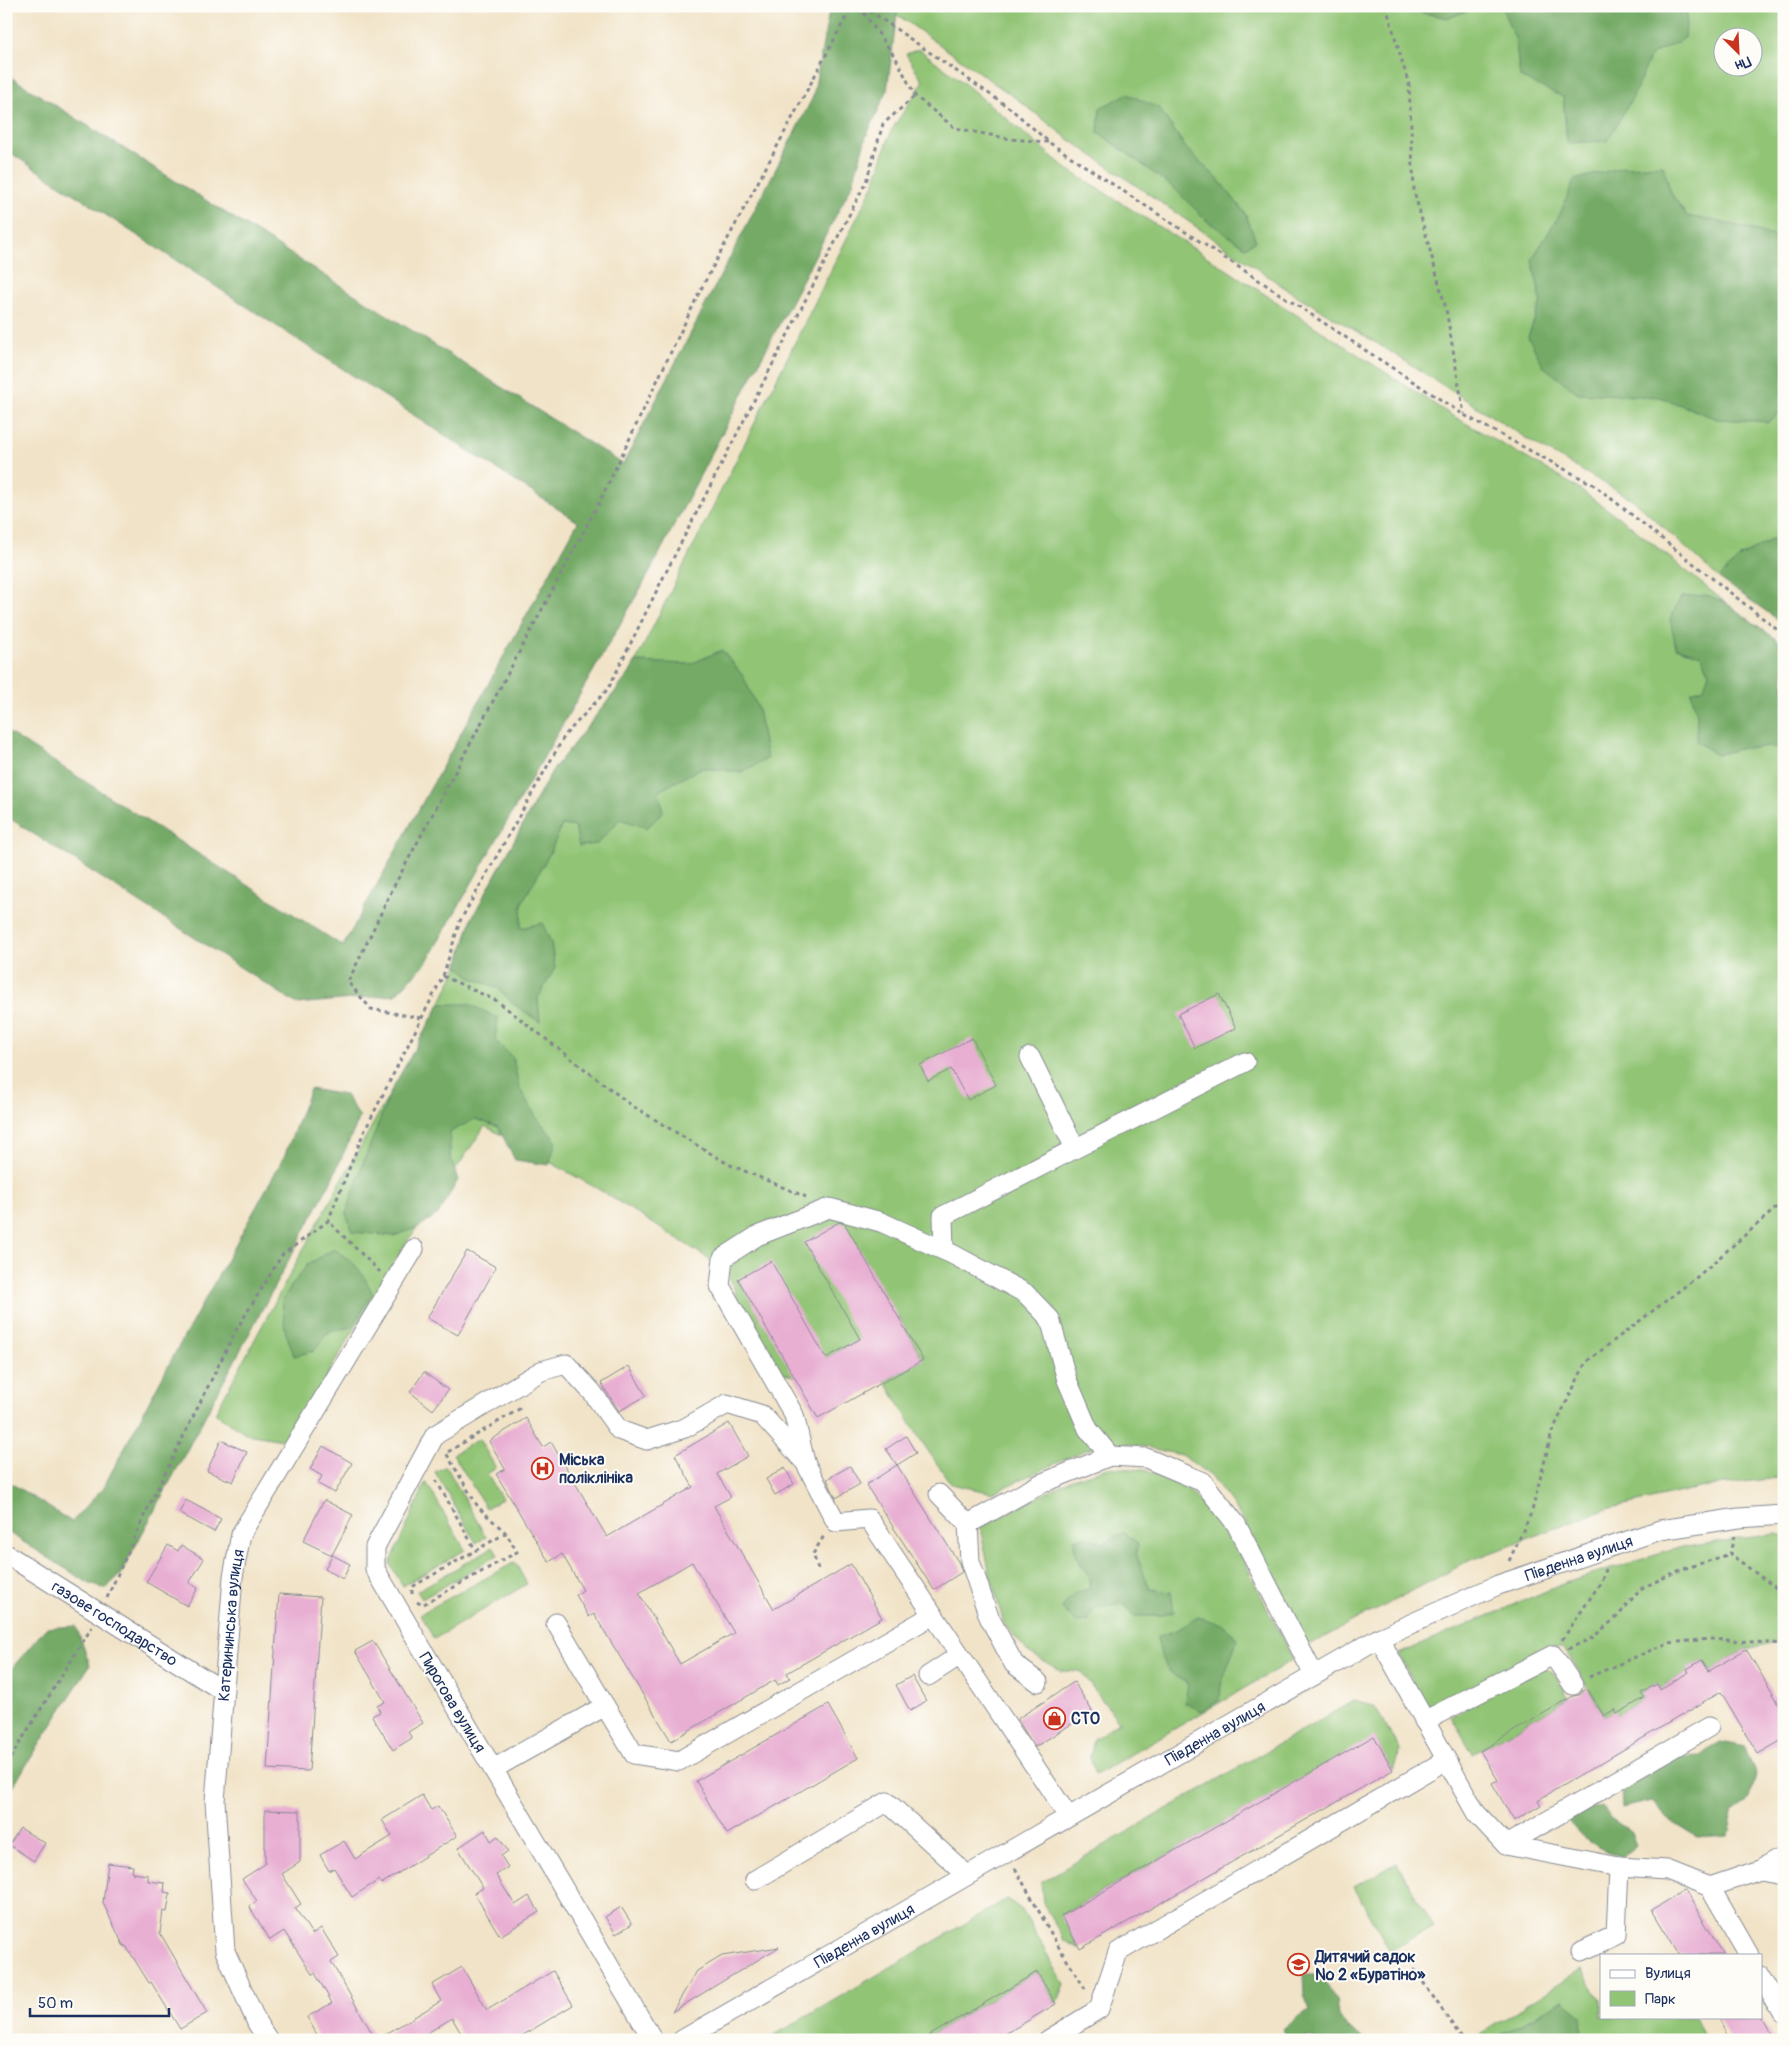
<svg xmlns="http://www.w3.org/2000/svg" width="1790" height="2046" viewBox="0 0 1790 2046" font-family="Pangolin,sans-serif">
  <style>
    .green { fill: #91c475; stroke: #567a6a; fill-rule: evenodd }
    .forest { fill: #74aa66; stroke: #486c62 }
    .building { fill: #e8afd3; fill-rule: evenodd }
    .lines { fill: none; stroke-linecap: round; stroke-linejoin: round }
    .minor-casing { stroke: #868992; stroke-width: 21 }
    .path { stroke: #868992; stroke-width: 3; stroke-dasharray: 4 4; stroke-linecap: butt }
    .minor { stroke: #fff; stroke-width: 19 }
    .labels { text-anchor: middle; stroke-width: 4; stroke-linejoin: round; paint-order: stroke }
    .poi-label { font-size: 16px; font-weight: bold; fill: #1b2f5e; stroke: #fdfcf7; text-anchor: start }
    .street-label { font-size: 16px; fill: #1b2f5e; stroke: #fdfcf7 }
  </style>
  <rect width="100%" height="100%" fill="#fdfcf7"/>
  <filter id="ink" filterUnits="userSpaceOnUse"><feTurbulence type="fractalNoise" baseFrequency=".02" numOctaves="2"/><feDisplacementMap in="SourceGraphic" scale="10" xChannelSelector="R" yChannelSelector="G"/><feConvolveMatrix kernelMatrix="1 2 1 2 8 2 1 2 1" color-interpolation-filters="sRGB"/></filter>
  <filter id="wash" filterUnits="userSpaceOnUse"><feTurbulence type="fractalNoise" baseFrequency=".0096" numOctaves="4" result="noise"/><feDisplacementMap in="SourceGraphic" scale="20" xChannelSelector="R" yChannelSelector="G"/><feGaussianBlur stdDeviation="1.12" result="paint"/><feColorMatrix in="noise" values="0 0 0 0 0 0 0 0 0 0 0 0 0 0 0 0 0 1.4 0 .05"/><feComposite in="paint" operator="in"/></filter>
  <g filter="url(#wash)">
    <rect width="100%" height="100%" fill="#f1e3c7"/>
    <!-- green -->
    <g class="green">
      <path d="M 898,6 L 1784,6 L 1784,533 L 1740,557 L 1719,578 L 1632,499 L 1540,447 L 1383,347 L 1291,292 L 1067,138 L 1021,102 L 896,14 ZM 1722,38 L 1752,38 L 1752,68 L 1722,68 Z"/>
      <polygon points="919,49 965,84 1067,169 1212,260 1448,413 1570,483 1627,523 1726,603 1784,645 1784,1474 1779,1478 1708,1486 1607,1509 1469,1561 1309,1645 1244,1521 1211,1475 1181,1455 1127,1443 1085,1450 992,1493 951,1484 920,1439 885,1381 923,1360 899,1317 794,1376 781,1372 741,1308 727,1270 598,1189 485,1126 403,1248 288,1441 247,1434 215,1413 315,1228 440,1004 458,966 472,918 552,771 630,673 873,186 891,131 923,82 906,54"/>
      <polygon points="479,1439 496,1468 487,1474 502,1499 486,1508 453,1454"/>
      <polygon points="446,1466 486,1537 476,1543 435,1472"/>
      <polygon points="1111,1467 1144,1470 1181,1483 1211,1513 1245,1563 1293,1660 1095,1775 1090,1757 1094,1739 1119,1722 1080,1671 1061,1671 1028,1652 1004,1624 991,1578 980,1528 1072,1479"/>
      <polygon points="426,1482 465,1550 403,1586 390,1564"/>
      <polygon points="1776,1534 1784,1536 1784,1640 1746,1649 1709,1671 1702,1660 1687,1669 1689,1672 1660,1689 1657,1684 1641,1693 1644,1698 1617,1714 1614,1710 1604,1716 1578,1670 1563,1648 1543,1648 1432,1708 1418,1693 1399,1654 1565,1583 1685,1546"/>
      <polygon points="493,1547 498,1555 422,1599 417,1591"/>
      <polygon points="515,1562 527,1584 434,1639 420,1614"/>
      <polygon points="1544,1667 1554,1673 1569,1698 1473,1754 1451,1716"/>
      <polygon points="1353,1701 1374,1706 1401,1750 1393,1770 1374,1737 1062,1915 1080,1949 1064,1940 1043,1903 1041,1882"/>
      <polygon points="1397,1863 1433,1927 1390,1951 1354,1887"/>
      <polygon points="1007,1899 1022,1910 1064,1984 1056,2004 1037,1972 922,2040 766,2040"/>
      <polygon points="1581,1970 1601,2000 1601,2017 1695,2017 1708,2040 1472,2040"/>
    </g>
    <!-- forest -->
    <g class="forest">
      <polygon points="830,6 898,6 887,91 866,137 853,183 646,579 426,963 395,995 297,1004 6,816 6,731 343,946 578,522 6,150 6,74 623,464 813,97"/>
      <polygon points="1413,6 1478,6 1449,18 1418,12"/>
      <polygon points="1501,6 1688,6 1685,38 1651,55 1633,97 1607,141 1567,143 1563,97 1520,77 1515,38"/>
      <polygon points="1127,94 1159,108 1186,148 1218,179 1245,213 1256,241 1245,247 1207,221 1174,188 1098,132 1100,108"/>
      <path d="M 1663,165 L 1671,193 L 1687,216 C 1720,221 1752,228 1784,240 L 1784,408 L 1769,422 L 1717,419 L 1660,397 L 1578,393 L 1544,367 L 1528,337 L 1541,301 L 1532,259 L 1560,214 L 1574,180 L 1623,167 Z"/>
      <polygon points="1784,533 1784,624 1719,578 1740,557"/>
      <polygon points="1707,595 1726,603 1784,645 1784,747 1743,748 1716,755 1696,741 1697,715 1691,692 1704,688 1709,672 1701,655 1676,647 1670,619 1681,597"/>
      <polygon points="722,650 743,676 758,708 767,759 742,772 701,768 659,791 663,812 647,828 620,819 597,844 579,846 575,827 562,825 550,853 522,903 521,928 542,923 551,942 555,968 538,998 540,1022 513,1004 498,988 472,978 458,966 472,918 552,771 630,673 635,662 691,664"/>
      <polygon points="440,1004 469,1004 498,1018 495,1040 513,1058 519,1087 536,1117 556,1141 549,1165 515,1160 498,1127 475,1119 450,1132 450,1156 458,1180 438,1214 419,1227 394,1236 353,1232 346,1214 365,1158 391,1091"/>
      <polygon points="310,1089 345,1095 360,1117 331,1181 120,1575 105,1589 90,1584 6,1531 6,1480 72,1522 103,1488 175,1353 284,1157"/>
      <path d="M 334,1249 C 354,1261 363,1271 372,1293 L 353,1327 L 329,1331 L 314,1351 L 294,1356 L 285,1330 L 282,1299 L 307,1265 Z"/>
      <polygon points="1124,1532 1138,1544 1136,1554 1150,1589 1171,1592 1174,1612 1159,1616 1133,1616 1124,1604 1095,1608 1088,1621 1075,1622 1061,1607 1076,1592 1089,1589 1090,1579 1075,1555 1074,1539 1086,1537 1104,1543"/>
      <path d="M 1198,1617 L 1225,1625 L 1237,1640 L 1221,1685 L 1220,1700 L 1202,1711 L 1185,1703 L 1188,1683 C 1163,1672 1162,1662 1157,1637 L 1179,1629 Z"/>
      <polygon points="76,1626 90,1665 6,1797 6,1675 46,1628"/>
      <polygon points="1720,1742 1745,1747 1756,1775 1750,1799 1734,1810 1728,1835 1697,1837 1668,1819 1651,1801 1623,1808 1622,1789 1677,1757 1701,1756"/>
      <path d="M 1602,1806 L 1610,1818 L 1630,1831 L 1636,1845 L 1622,1857 C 1599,1848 1580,1840 1568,1819 L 1586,1810 Z"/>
      <polygon points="1303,1975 1320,1975 1336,2000 1338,2017 1363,2040 1313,2040 1311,2037 1288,2040 1283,2030 1299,2016 1310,2010 1304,1995"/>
      <polygon points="1563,2000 1582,2016 1581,2030 1571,2040 1497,2040 1502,2034"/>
    </g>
    <g id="blocks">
      <!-- building -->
      <g class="building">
        <polygon points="1219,994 1236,1028 1195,1048 1178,1014"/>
        <polygon points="972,1038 996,1085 968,1100 951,1069 928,1081 920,1065"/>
        <polygon points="839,1222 845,1224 923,1360 818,1418 738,1279 771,1261 826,1358 860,1339 804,1242"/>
        <polygon points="467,1251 496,1267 458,1335 427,1318"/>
        <polygon points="629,1366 646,1396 619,1411 601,1383"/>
        <polygon points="424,1372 448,1390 433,1410 410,1392"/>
        <path d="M 526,1418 L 543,1447 L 551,1442 L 607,1537 L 693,1487 L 675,1455 L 729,1423 L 748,1456 L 717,1474 L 731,1497 L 714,1506 L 774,1609 L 851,1564 L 882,1618 L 787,1673 L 790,1678 L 778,1685 L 775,1680 L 671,1741 L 594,1614 L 589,1617 L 576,1595 L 583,1590 L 562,1554 L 549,1562 L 496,1474 L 505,1469 L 489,1441 ZM 692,1562 L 734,1633 L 680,1664 L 639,1593 Z"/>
        <polygon points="906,1436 916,1453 897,1465 886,1449"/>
        <polygon points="221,1440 247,1452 233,1482 207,1471"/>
        <polygon points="323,1446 352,1463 335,1493 318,1484 322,1476 310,1469"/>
        <polygon points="897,1465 959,1563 962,1572 934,1590 866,1485"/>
        <polygon points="850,1466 860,1484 836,1498 827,1479"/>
        <polygon points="785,1468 794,1484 775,1495 766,1479"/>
        <polygon points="186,1500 221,1519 214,1532 179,1513"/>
        <polygon points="324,1500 353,1515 332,1555 303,1541"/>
        <polygon points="168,1545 178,1551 181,1545 204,1559 189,1583 198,1588 187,1606 146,1582"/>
        <polygon points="332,1555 350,1564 343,1579 325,1569"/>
        <polygon points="279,1594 321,1597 309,1771 267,1769"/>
        <polygon points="373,1641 423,1723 408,1732 412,1738 393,1750 372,1716 380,1712 377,1706 385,1702 355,1651"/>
        <polygon points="1746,1649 1784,1712 1784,1739 1758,1754 1721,1692 1538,1800 1541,1805 1514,1821 1492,1783 1498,1780 1480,1751 1573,1696 1579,1695 1587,1688 1604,1716 1615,1709 1617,1714 1644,1698 1641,1693 1657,1684 1660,1689 1689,1672 1687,1669 1702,1660 1709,1671"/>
        <polygon points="912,1676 926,1701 910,1711 896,1685"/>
        <polygon points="1074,1682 1092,1711 1035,1747 1017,1719"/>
        <polygon points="828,1705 858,1758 727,1834 696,1781"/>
        <polygon points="1374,1736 1393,1770 1080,1949 1061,1916"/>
        <polygon points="422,1795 431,1810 438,1806 457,1836 381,1884 379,1880 352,1897 334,1868 329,1871 320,1855 344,1841 355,1859 392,1836 382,1820"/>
        <polygon points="265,1810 300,1811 300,1862 282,1874 301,1904 295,1908 312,1934 321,1928 339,1957 331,1962 376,2040 320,2040 307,2017 332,2003 315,1973 312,1974 284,1931 270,1940 249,1906 257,1901 242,1879 265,1864"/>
        <polygon points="20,1828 45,1843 34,1861 9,1845"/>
        <polygon points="485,1830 491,1841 498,1836 508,1851 501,1856 508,1867 496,1875 515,1905 529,1896 539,1912 500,1936 474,1893 483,1888 458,1848"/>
        <polygon points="108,1863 133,1866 132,1873 148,1875 148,1881 165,1883 164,1892 170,1893 167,1912 163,1911 160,1933 207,2013 180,2029 151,1982 149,1983 126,1946 124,1947 103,1903"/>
        <polygon points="1685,1890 1724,1955 1679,1955 1652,1910"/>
        <polygon points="621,1907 632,1924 616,1934 605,1917"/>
        <polygon points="779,1947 672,2012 697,1971 722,1956"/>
        <polygon points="462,1967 487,2010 553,1971 573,2005 515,2040 465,2040 452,2018 416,2040 376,2040 441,2001 432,1985"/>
        <polygon points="1037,1972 1056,2004 995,2040 922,2040"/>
        <polygon points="1717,2017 1761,2017 1774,2040 1730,2040"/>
      </g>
    </g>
  </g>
  <g filter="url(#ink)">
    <use href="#blocks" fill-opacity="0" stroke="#868992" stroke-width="1"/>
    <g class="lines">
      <defs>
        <g id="minor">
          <polyline points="1030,1057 1075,1148"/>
          <polyline points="944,1250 943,1216 1245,1062"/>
          <polyline points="939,1494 968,1524 970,1561 989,1617 1014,1664 1038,1682"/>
          <polyline points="968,1524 1040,1484 1110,1456 1146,1458 1203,1482 1236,1524 1314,1675"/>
          <path id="s1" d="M 6,1554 L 223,1691"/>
          <polyline points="556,1623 605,1706"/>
          <polyline points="1379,1638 1476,1813 1506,1845 1619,1867 1667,1870 1710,1887 1760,1870 1784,1874"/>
          <polyline points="928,1676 960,1655"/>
          <polyline points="1424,1721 1553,1655 1573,1685"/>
          <polyline points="493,1769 605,1706 634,1754 679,1761 933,1615"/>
          <polyline points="1068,1816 869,1519 836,1522 805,1462 794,1415 720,1286 723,1258 757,1236 829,1208 881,1222 952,1254 1025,1293 1050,1319 1067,1380 1088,1429 1110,1456"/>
          <polyline points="1506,1845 1709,1727"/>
          <polyline points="1760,1870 1784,1856"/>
          <polyline points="755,1880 887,1802 967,1875"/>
          <polyline points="1710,1887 1749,1955"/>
          <polyline points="1582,1951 1616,1935 1619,1867"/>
          <polyline points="1761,1975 1784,2014"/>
          <path id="s2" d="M 268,2040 L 257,2023 L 225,1951 L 215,1801 L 233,1577 L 241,1534 L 414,1249"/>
          <polyline points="653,2040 375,1569 375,1547 435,1435 541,1371 566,1364 592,1392 619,1430 647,1440 685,1428 727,1404 762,1415 803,1460"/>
          <path id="s3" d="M 682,2040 L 1379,1638 L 1498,1585 L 1660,1530 L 1739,1518 L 1784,1515"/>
          <polyline points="1048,2040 1099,2009 1118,1952 1446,1760"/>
        </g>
      </defs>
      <!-- minor casing -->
      <use href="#minor" class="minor-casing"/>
      <!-- path -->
      <g class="path">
        <polyline points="859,6 897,60 915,96 955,128 1010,139 1048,142"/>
        <polyline points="863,6 1011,109 1050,143 1464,415 1594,485 1784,635"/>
        <polyline points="1386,6 1409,85 1414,191 1446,309 1464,414"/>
        <polyline points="443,976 497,1001 631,1105 728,1164 806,1197"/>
        <polyline points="421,1018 371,1009 348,982 393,888 599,503 700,291 852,6"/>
        <polyline points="380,1272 328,1221 363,1134 443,976 460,921 565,735 608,689 662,580 866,182 883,124 915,96"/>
        <polyline points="436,1480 476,1551"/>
        <polyline points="1734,1536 1730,1554 1784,1594"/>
        <polyline points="1509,1561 1532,1511 1552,1432 1586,1362 1697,1277 1784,1201"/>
        <polyline points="818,1569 813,1554 825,1534"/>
        <polyline points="412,1594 412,1587 506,1533"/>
        <polyline points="107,1598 146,1512 235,1332 282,1255 328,1221"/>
        <polyline points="417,1602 422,1605 517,1552 506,1533 478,1507 446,1453 521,1408"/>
        <polyline points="1562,1640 1601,1582 1607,1567"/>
        <polyline points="1568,1649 1592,1638 1618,1616 1640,1589 1680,1570 1730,1554"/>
        <polyline points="1589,1677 1668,1643 1710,1639 1784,1644"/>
        <polyline points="6,1765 92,1627"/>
        <polyline points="1015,1868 1058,1946 1086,1990"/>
        <polyline points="1414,1969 1463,2040"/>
      </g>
      <!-- minor -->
      <use href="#minor" class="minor"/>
    </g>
  </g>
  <!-- icons -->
  <defs>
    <symbol id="hospital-ring" viewBox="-11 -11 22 22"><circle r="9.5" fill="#fdfcf7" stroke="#c8321e" stroke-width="1.5"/><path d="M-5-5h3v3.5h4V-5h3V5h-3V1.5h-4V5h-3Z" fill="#c8321e"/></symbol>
    <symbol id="shop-ring" viewBox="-11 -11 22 22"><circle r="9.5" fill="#fdfcf7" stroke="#c8321e" stroke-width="1.5"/><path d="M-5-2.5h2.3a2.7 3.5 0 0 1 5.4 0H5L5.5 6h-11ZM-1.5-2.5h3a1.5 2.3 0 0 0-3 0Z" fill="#c8321e"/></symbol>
    <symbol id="school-ring" viewBox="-11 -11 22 22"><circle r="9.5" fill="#fdfcf7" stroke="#c8321e" stroke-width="1.5"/><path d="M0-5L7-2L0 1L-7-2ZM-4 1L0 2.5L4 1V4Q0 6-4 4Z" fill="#c8321e"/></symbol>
  </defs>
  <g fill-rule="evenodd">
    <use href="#hospital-ring" x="530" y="1456" width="25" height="25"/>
    <use href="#shop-ring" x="1042" y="1706" width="25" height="25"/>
    <use href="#school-ring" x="1286" y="1952" width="25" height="25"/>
  </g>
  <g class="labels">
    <!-- poi labels -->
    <g class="poi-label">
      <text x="559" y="1465">Міська<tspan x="559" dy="18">поліклініка</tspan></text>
      <text x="1071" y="1724">СТО</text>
      <text x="1315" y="1962">Дитячий садок<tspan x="1315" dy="18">№ 2 «Буратіно»</tspan></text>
    </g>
    <!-- street labels -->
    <g class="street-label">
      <text dy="6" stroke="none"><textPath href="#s3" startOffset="1020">Південна вулиця</textPath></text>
      <text dy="6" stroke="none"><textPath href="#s1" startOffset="129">газове господарство</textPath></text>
      <text dy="6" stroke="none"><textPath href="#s2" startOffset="426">Катерининська вулиця</textPath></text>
      <text transform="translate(453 1702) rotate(59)" y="6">Пирогова вулиця</text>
      <text dy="6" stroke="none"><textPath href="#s3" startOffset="615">Південна вулиця</textPath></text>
      <text dy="6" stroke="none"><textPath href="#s3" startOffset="210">Південна вулиця</textPath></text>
    </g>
  </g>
  <!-- margin -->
  <rect width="1790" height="2046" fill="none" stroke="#fdfcf7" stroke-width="25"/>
  <!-- legend -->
  <rect x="1600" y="1954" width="162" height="65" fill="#fdfcf7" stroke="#a3aaba"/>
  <rect x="1610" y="1970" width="25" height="8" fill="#ffffff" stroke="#a3aaba"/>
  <text x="1645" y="1978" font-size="15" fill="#1b2f5e">Вулиця</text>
  <rect x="1610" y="1991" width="25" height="15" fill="#91c475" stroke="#a3aaba"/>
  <text x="1645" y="2004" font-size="15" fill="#1b2f5e">Парк</text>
  <!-- north arrow -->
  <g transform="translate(1738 52) rotate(156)"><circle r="24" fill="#fdfcf7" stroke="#a3aaba"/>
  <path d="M0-4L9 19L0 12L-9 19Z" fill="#c8321e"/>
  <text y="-8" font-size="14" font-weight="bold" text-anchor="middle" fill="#1b2f5e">Пн</text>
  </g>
  <!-- scale -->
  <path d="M30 2008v8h139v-8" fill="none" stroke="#1b2f5e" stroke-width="2.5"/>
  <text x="38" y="2008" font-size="15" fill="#1b2f5e" stroke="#fdfcf7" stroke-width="4" paint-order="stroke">50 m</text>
</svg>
